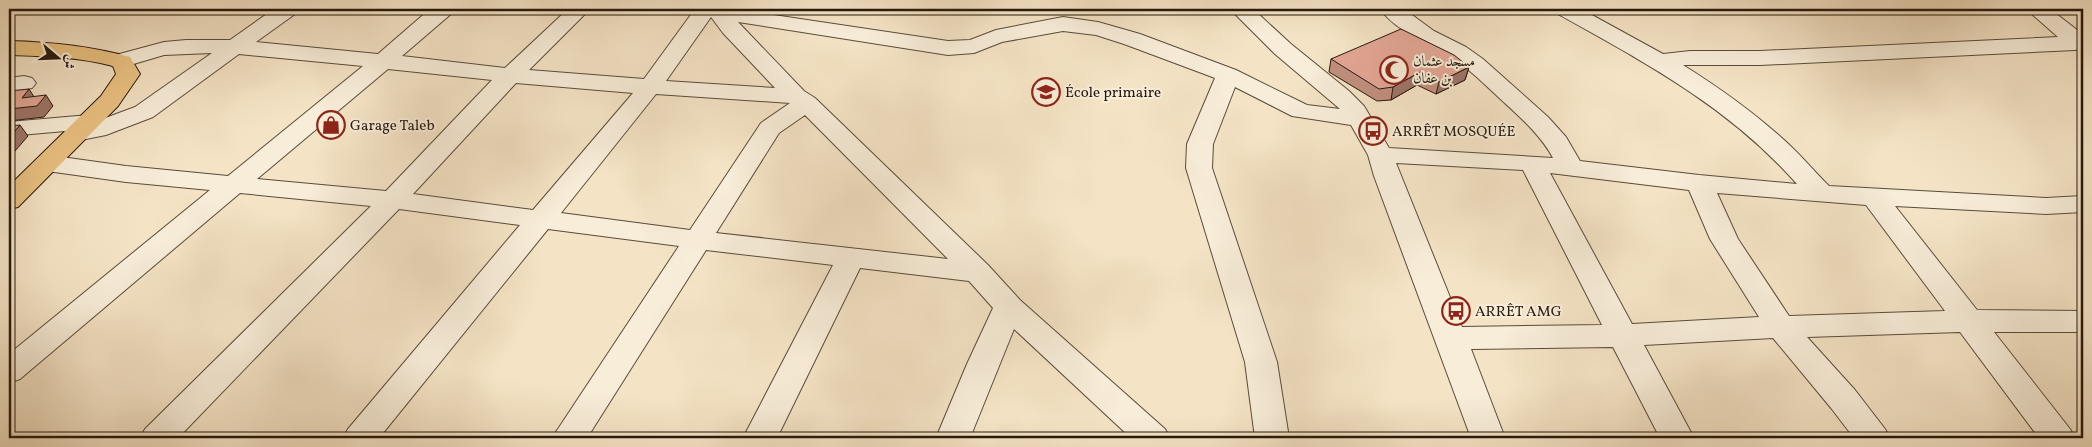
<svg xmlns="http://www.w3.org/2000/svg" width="2092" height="447" viewBox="0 0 2092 447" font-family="Vollkorn,Amiri,serif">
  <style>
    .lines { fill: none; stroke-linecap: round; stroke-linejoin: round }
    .minor-casing { stroke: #5a4c3b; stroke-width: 2 }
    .major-casing { stroke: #26190d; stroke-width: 2 }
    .minor { fill: #f8edd9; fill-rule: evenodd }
    .major { fill: #eac282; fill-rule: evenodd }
    .wall { fill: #c28f7f; stroke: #26190d }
    .shaded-wall { fill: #9e7468; stroke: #26190d }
    .building { fill: #e2a694; stroke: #26190d }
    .labels { text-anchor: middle; stroke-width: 4; stroke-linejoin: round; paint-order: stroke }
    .poi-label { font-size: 15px; fill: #26190d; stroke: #f8edd9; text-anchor: start }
  </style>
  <rect width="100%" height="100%" fill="#f4e3c5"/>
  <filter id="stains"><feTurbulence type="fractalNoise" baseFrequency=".004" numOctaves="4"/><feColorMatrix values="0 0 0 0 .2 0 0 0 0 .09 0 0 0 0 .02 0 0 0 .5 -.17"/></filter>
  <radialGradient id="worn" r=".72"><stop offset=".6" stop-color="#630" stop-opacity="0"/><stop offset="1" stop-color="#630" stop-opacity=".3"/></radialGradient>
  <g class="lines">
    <defs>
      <g id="minor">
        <path d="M 274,9 L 298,9 L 295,14 L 256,42 L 378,54 L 430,9 L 453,9 L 451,14 L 402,56 L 505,68 L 568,9 L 590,9 L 529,70 L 644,79 L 695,9 L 734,9 L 948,41 L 970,40 L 996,30 L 1063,17 L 1098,22 L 1140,34 L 1236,70 L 1307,105 L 1340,109 L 1275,54 L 1230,9 L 1253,9 L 1291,44 L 1349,91 L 1364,106 L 1389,148 L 1553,158 C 1539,132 1515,113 1494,93 C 1480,80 1466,66 1449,56 C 1427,43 1396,31 1380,9 L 1404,9 L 1434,31 L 1466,47 L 1483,59 L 1548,117 L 1566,137 L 1580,161 L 1699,175 L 1797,184 C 1729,107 1646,63 1558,14 L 1556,9 L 1581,9 L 1663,54 L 1690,51 L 1760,51 L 2058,37 L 2026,9 L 2050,9 L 2081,33 L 2083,37 L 2083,48 L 2075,50 L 1760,65 L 1683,65 C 1718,87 1752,111 1783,139 C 1799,153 1813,170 1829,186 L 2046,198 L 2083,196 L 2083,212 L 2046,214 L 1895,206 L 1977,310 L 2083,311 L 2083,332 L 1994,332 L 2070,429 L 2075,438 L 2039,438 L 1960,332 L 1807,337 L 1855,390 L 1885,429 L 1890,438 L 1854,438 L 1831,408 L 1773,338 L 1644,345 L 1694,438 L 1660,438 L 1613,347 L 1471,349 L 1505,438 L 1471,438 L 1374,176 L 1368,155 L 1351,125 L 1292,116 L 1235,87 L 1213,144 L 1212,168 L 1277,362 L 1289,438 L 1255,438 L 1245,362 L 1186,168 L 1187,144 L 1215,78 L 1124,44 L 1096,35 L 1063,31 L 1002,42 L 974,53 L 948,55 L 738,22 L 804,91 L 815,98 L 988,265 L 1020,300 L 1165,429 L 1170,438 L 1131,438 L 1014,329 L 970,438 L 936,438 L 967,364 L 993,308 L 969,281 L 860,268 L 777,438 L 743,438 L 833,265 L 706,250 L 587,438 L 552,438 L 679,246 L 548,229 L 379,438 L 343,438 L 348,429 L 520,225 L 399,209 L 178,438 L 140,438 L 145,429 L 371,206 L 240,193 L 20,379 L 9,383 L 9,354 L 210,190 L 126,182 L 47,171 L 38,168 L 34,163 L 38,158 L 47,155 L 126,166 L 228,176 L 363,66 L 239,54 L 153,117 L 106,135 L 76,141 L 67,139 L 64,134 L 65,131 L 9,136 L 9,122 L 89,115 L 98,117 L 100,120 L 135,107 L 212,53 L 164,55 L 120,68 L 112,66 L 109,61 L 112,56 L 164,42 L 186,40 L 230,40 ZM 711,17 L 723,33 L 775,88 L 666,81 ZM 388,69 L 492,80 L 386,191 L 257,179 ZM 516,83 L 633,93 L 533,210 L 413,194 ZM 656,94 L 790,103 L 761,123 L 690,230 L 561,213 ZM 805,115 L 948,259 L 716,233 L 779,133 ZM 1396,163 L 1523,170 L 1602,325 L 1462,327 ZM 1550,173 L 1689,190 L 1710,239 L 1759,317 L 1632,324 ZM 1717,193 L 1866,205 L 1945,311 L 1789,316 L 1738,239 Z"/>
        <polygon points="24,76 32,78 36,83 32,88 9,92 9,78"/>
      </g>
      <path id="major" d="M 9,41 C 50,42 90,46 130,57 L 140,74 L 118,106 L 18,207 L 9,209 L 9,186 L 101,96 L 116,74 L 113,66 C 79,57 44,56 9,55 Z"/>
    </defs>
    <!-- minor casing -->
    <use href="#minor" class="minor-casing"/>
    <!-- major casing -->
    <use href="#major" class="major-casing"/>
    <!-- minor -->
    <use href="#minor" class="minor"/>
    <!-- major -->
    <use href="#major" class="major"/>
  </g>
  <!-- wall -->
  <polygon class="wall" points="1331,59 1469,67 1465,80 1436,94 1417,85 1391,100 1377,101 1329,72"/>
  <!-- shaded-wall -->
  <g class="shaded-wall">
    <polygon points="1469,67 1465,80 1436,94 1439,82"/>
    <polygon points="1420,72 1417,85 1391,100 1393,87"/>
    <polygon points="29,89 36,100 46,95 53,106 44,117 9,121 9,109 22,98"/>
    <polygon points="20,125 28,136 9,158 9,138"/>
  </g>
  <!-- building -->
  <g class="building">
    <polygon points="1401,29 1454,55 1469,67 1439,82 1420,72 1393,87 1379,89 1331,59"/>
    <polygon points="29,89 22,98 46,95 37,106 9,109 9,91"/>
    <polygon points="20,125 9,138 9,126"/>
  </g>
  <!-- icons -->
  <defs>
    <symbol id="mosque-ring" viewBox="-11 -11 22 22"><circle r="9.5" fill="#f8edd9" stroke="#8f2418" stroke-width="1.5"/><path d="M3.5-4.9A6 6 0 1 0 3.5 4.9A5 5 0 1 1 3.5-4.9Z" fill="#8f2418"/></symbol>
    <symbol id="school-ring" viewBox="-11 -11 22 22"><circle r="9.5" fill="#f8edd9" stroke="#8f2418" stroke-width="1.5"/><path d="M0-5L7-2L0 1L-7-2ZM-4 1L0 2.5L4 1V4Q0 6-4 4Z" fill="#8f2418"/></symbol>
    <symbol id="shop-ring" viewBox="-11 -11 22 22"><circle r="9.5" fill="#f8edd9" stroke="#8f2418" stroke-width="1.5"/><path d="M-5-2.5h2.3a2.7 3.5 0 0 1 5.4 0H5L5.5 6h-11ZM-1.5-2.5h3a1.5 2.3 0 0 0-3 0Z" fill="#8f2418"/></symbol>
    <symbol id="bus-ring" viewBox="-11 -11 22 22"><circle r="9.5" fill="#f8edd9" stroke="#8f2418" stroke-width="1.5"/><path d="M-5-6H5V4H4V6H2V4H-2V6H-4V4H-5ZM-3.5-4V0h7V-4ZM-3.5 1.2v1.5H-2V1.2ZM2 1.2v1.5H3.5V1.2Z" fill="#8f2418"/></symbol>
  </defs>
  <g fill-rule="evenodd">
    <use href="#mosque-ring" x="1378" y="54" width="32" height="32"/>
    <use href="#school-ring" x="1030" y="76" width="32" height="32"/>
    <use href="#shop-ring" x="315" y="109" width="32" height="32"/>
    <use href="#bus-ring" x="1357" y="115" width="32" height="32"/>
    <use href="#bus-ring" x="1440" y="295" width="32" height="32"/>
  </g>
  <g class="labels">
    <!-- poi labels -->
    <g class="poi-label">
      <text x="1413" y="66">مسجد عثمان<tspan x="1413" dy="17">بن عفان</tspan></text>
      <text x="1065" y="97">École primaire</text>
      <text x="350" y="130">Garage Taleb</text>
      <text x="1392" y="136">ARRÊT MOSQUÉE</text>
      <text x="1475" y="316">ARRÊT AMG</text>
    </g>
  </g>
  <!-- margin -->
  <rect width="2092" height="447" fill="none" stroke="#f4e3c5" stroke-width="30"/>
  <rect x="10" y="10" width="2072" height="427" fill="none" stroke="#26190d" stroke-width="2.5"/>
  <rect x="15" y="15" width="2062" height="417" fill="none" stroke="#26190d"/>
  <!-- north arrow -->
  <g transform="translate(58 58) rotate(109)" stroke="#f8edd9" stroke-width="4" paint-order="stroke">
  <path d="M0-4L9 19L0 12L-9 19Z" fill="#26190d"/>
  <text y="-8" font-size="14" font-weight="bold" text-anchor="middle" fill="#26190d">ش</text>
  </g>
  <rect width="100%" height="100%" filter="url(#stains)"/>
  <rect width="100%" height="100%" fill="url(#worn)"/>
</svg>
